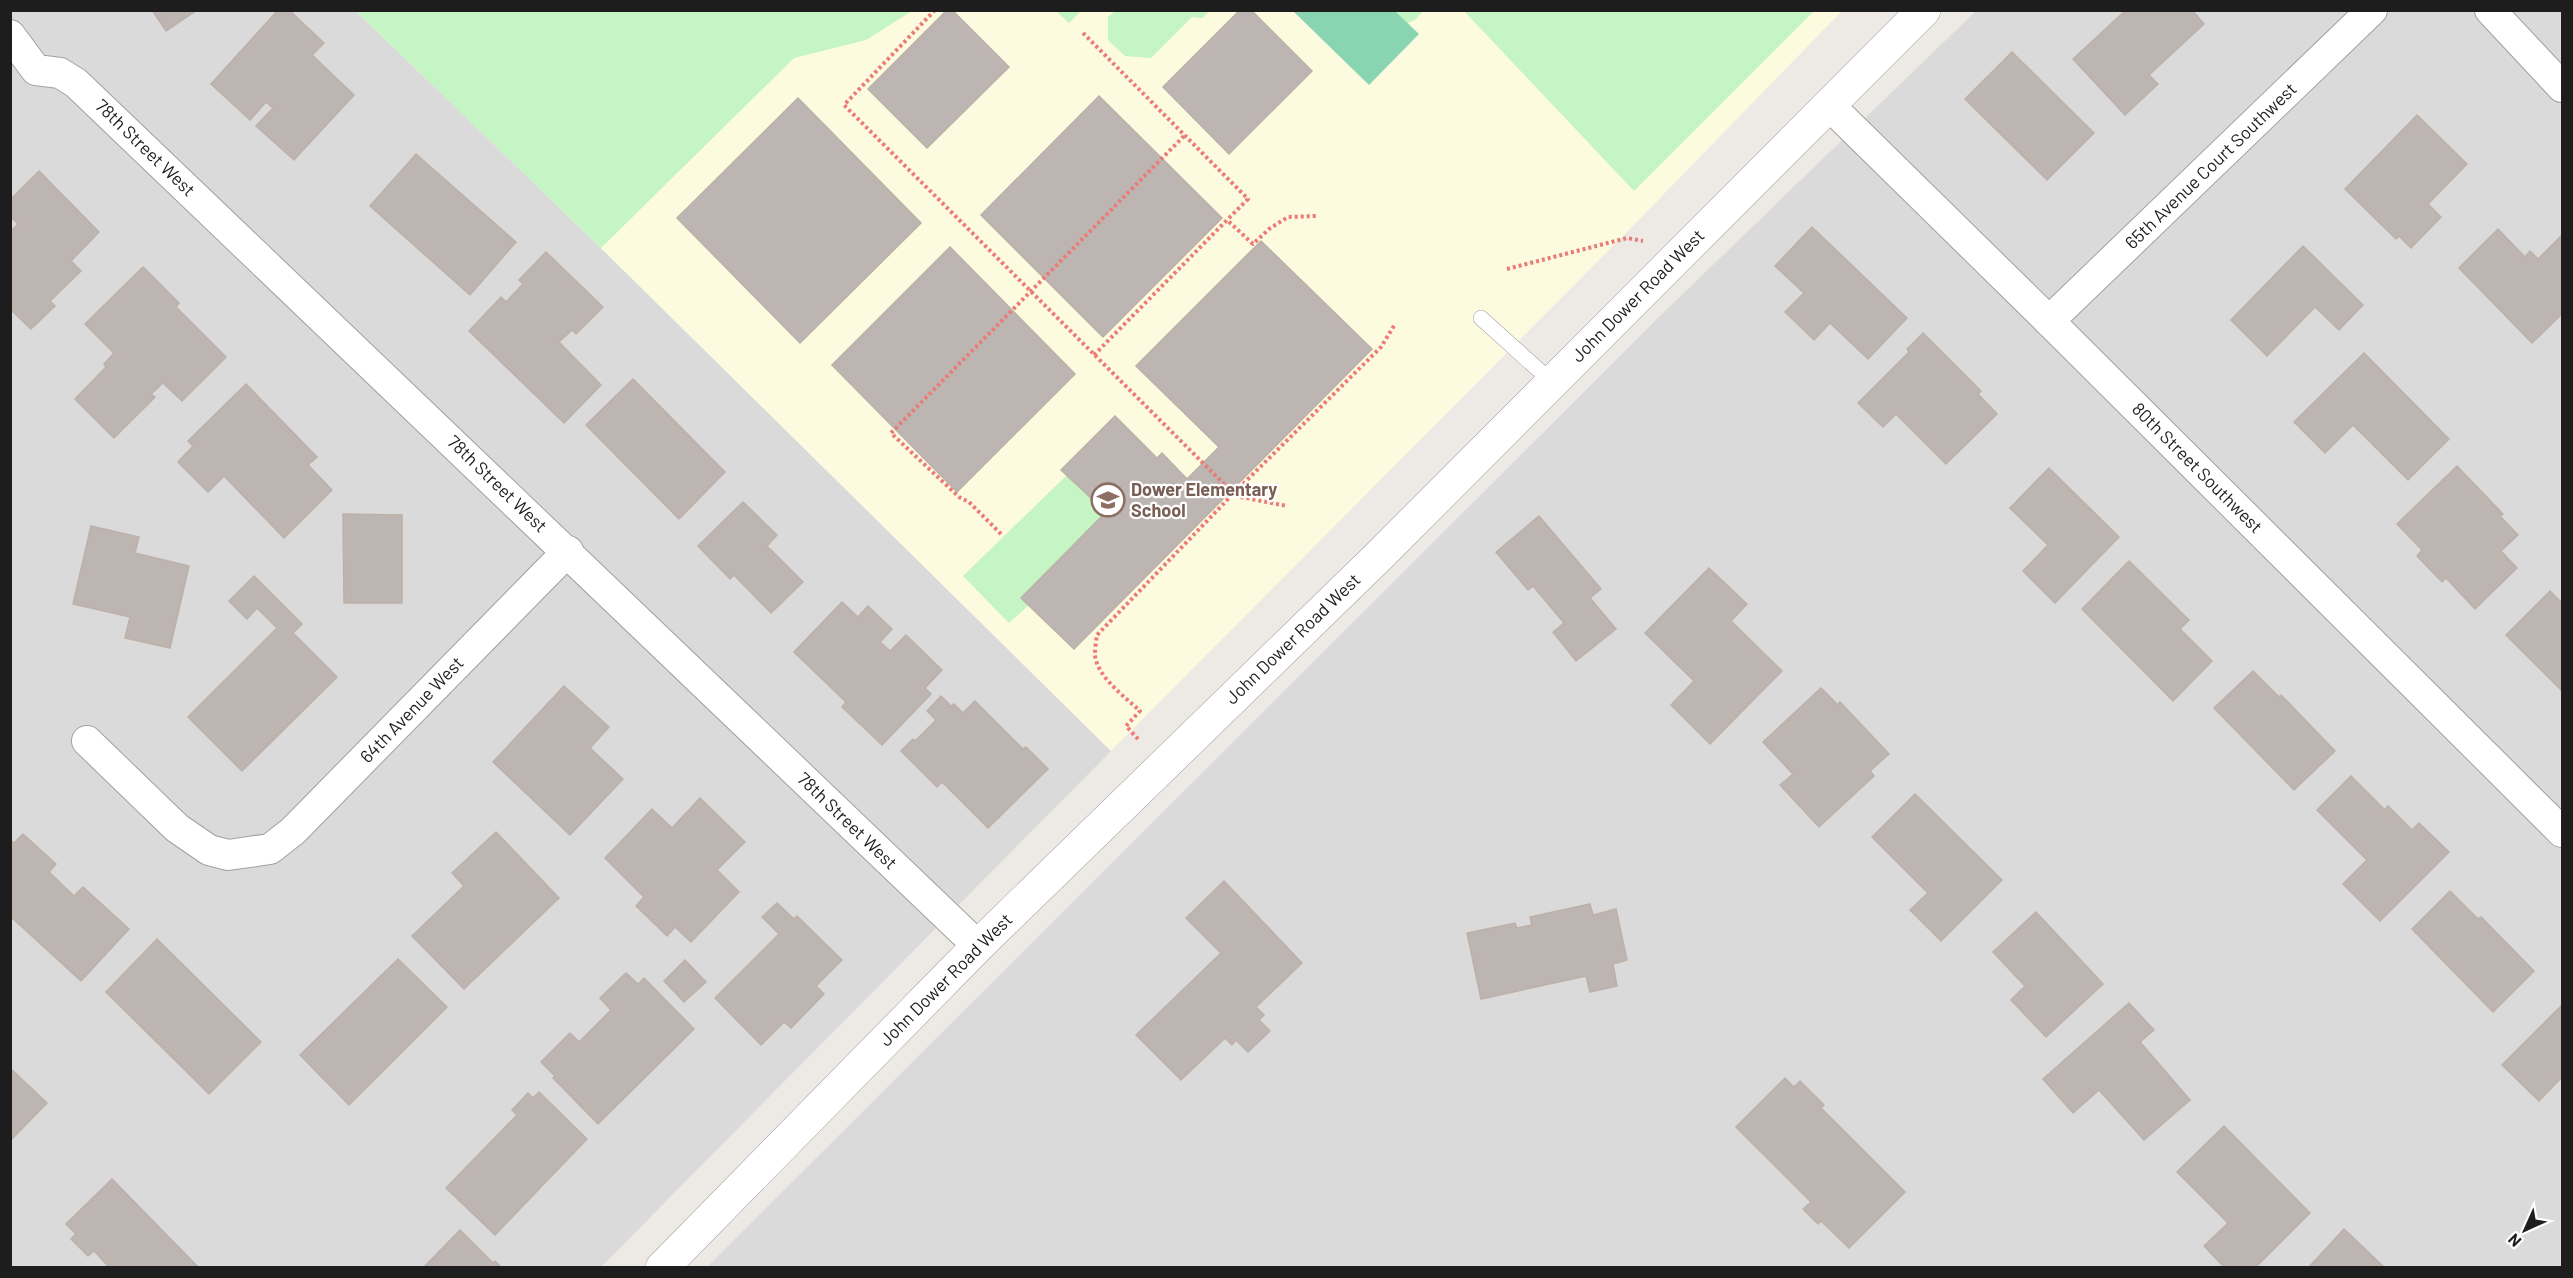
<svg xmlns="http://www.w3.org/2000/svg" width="2573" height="1278" viewBox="0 0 2573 1278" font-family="Barlow,sans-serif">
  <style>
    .residential { fill: #dbdada }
    .education { fill: #fcfadf }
    .park { fill: #c5f4c5 }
    .pitch { fill: #89d5b2 }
    .building { fill: #bdb5b1; stroke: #bdb0a8; stroke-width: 1.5 }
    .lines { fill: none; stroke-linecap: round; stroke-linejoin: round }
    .service-casing { stroke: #a1a1a1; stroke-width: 16 }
    .minor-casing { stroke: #a1a1a1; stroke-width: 32 }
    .tertiary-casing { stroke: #a1a1a1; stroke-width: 34 }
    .path { stroke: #ec7a76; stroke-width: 4; stroke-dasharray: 3 3; stroke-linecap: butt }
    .service { stroke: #fff; stroke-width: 15 }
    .minor { stroke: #fff; stroke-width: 30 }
    .tertiary { stroke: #fff; stroke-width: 33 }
    .labels { text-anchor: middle; stroke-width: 4.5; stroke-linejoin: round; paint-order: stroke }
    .street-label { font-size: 18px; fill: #1d1d1d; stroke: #fff }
    .education-label { font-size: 18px; font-weight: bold; fill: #785e54; stroke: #fff; text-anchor: start }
  </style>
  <rect width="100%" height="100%" fill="#ede9e4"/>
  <!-- residential -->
  <g class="residential">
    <polygon points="10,11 360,11 1111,751 601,1267 11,1267"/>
    <polygon points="1976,11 2562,11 2562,1267 706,1268 1660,316"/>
  </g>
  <!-- education -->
  <polygon class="education" points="356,11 1842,11 1628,231 1111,751 601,248"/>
  <!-- park -->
  <g class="park">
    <polygon points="356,11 912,11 866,40 794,58 601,248"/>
    <polygon points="1056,11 1081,11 1069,23"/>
    <polygon points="1115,11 1115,10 1210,11 1202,18 1192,17 1151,58 1125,56 1108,40 1108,17"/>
    <polygon points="1395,11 1423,11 1415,20 1407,23"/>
    <polygon points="1464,11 1814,11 1634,191"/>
    <polygon points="1067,475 1106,512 1022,597 1029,605 1009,623 963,576"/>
  </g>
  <!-- pitch -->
  <polygon class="pitch" points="1293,11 1395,11 1419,34 1369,85"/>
  <!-- building -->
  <g class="building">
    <polygon points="152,10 197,10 166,31"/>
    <polygon points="278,10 289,10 324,43 312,55 354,95 294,160 256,126 273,108 266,102 250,120 211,84"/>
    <polygon points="947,10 952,10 1009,67 927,148 868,89"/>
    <polygon points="1240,10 1251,10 1312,71 1229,154 1163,87"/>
    <polygon points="2126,10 2192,10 2204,24 2149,75 2158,84 2125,115 2073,59"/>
    <polygon points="2012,52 2094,133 2047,180 1965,99"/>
    <polygon points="1099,96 1222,218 1103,337 981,215"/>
    <polygon points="798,98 921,223 800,343 677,218"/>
    <polygon points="2417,115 2467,164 2428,204 2441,217 2411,248 2399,236 2396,239 2345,189"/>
    <polygon points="416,154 516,242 470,295 370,206"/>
    <polygon points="39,171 99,232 71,261 81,271 50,301 55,306 31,329 10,309 10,232 18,224 10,216 10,200"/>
    <polygon points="1812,227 1907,318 1868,359 1830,323 1814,340 1785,312 1804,293 1775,266"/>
    <polygon points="2498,229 2525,257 2530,251 2538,259 2562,235 2562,314 2532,343 2459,268"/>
    <polygon points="1261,241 1372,349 1074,649 1021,598 1106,512 1061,470 1115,416 1157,458 1162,453 1187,479 1219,447 1136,366"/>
    <polygon points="2303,246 2363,305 2339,330 2315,307 2267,356 2231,320"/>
    <polygon points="950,247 1075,374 957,492 832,365"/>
    <polygon points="546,252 603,307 576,334 572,330 559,342 601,385 564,423 469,331 501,297 506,302 523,284 519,280"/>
    <polygon points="143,267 179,303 176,307 226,357 182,401 163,383 151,394 155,397 114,438 75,399 106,367 104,364 114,353 85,324"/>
    <polygon points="1923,333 1981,391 1978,394 1997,414 1946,464 1896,414 1883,427 1858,403 1909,352 1907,349"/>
    <polygon points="2364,353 2449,439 2408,480 2353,425 2325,453 2294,422"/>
    <polygon points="633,379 725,472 679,519 586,425"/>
    <polygon points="246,384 317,457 308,465 332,490 284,538 224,476 208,492 178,462 193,446 188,441"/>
    <polygon points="2457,466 2503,514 2500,516 2518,535 2501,551 2517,568 2475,609 2446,578 2442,582 2417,556 2422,550 2397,524"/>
    <polygon points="2049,468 2119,537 2055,603 2023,571 2048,545 2010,508"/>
    <polygon points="743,502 777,535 767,546 803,582 771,613 734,575 730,579 698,546"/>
    <polygon points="343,514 402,515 402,603 344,603"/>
    <polygon points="1539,516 1601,589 1590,598 1616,629 1576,661 1553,632 1564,623 1533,586 1528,590 1496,552"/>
    <polygon points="91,526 139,537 135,553 189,566 170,648 125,638 130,617 73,604"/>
    <polygon points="2129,561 2189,620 2180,629 2212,661 2173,701 2082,609"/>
    <polygon points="1709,568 1747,604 1731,621 1782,671 1710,744 1671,705 1694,681 1645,633"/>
    <polygon points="254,576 302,624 293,633 337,677 242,771 188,717 277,628 257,608 247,619 229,601"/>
    <polygon points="2550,591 2562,603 2562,691 2506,635"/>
    <polygon points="842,602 858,617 868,606 892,629 880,642 890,651 906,635 942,670 925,688 931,694 882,745 842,707 846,702 794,652"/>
    <polygon points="2253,671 2279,697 2281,695 2335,751 2294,790 2214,708"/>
    <polygon points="564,686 609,727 590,748 623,779 570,835 493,762"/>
    <polygon points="1821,688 1838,705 1840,702 1889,754 1870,771 1874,776 1819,827 1780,785 1793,774 1763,742"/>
    <polygon points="941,696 951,706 954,704 963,713 975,701 1023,749 1026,747 1048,769 988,828 942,782 937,787 901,751 913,739 915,741 936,720 927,711"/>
    <polygon points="2351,776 2385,810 2388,806 2412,830 2419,823 2449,852 2380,921 2343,884 2367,860 2317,810"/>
    <polygon points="1915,794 2002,880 1941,941 1910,910 1928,893 1872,837"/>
    <polygon points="700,798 745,842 717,870 739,892 691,942 675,927 667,936 636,906 644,897 605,858 652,809 672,828"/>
    <polygon points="496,832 559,898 464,989 412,936 464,886 452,873"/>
    <polygon points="23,834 56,864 49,872 74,896 83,887 129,929 81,981 10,916 10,840 14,843"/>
    <polygon points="1224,881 1302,963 1256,1007 1264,1015 1259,1020 1270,1031 1248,1052 1236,1040 1232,1045 1225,1038 1181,1080 1136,1035 1221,953 1186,918"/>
    <polygon points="2450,891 2478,919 2481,917 2534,971 2493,1012 2412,929"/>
    <polygon points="777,903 794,919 797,916 842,960 816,986 824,994 791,1028 784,1022 761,1045 715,998 779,934 762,917"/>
    <polygon points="1590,904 1593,915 1616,909 1627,960 1613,964 1617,986 1590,992 1586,976 1481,999 1467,933 1515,923 1517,928 1532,925 1530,917"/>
    <polygon points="2036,912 2103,984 2046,1037 2011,1000 2025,986 1993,952"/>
    <polygon points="157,939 261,1042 209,1094 106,992"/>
    <polygon points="398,959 447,1007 349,1105 300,1055"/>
    <polygon points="685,960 706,982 684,1002 664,981"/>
    <polygon points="626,973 638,984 644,978 694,1029 598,1124 553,1078 555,1076 541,1062 570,1033 579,1042 611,1010 600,998"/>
    <polygon points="2129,1003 2154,1030 2140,1042 2190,1100 2144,1140 2099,1090 2073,1113 2043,1079"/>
    <polygon points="2562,1005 2562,1077 2539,1101 2502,1065"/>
    <polygon points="10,1068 47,1103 10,1141"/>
    <polygon points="1785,1078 1794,1087 1800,1081 1824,1105 1821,1108 1905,1192 1849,1248 1821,1221 1818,1224 1803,1209 1811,1202 1736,1127"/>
    <polygon points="539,1092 587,1139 495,1235 446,1188 517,1115 512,1110 528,1093 533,1098"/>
    <polygon points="2224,1126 2310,1213 2255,1268 2225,1268 2204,1246 2228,1223 2177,1172"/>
    <polygon points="112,1179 199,1268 110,1268 94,1251 88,1256 71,1239 76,1234 66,1224"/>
    <polygon points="2344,1229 2385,1268 2308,1268"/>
    <polygon points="460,1230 493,1263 495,1261 502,1268 423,1268"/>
  </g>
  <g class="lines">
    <defs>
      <polyline id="service" points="1481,318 1552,382"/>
      <g id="minor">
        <polyline points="2490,10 2562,87"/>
        <polyline points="10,35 36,70 60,73 76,83 978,946"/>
        <polyline points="1829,105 2049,321 2562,832"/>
        <polyline points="2049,321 2372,10"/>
        <polyline points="87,741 177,828 209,850 228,855 270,849 293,831 568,551"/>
      </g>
      <polyline id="tertiary" points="662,1268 978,946 1380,555 1924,10"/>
    </defs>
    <!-- service casing -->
    <use href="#service" class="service-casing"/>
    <!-- minor casing -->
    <use href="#minor" class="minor-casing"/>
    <!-- tertiary casing -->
    <use href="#tertiary" class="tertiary-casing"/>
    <!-- path -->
    <g class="path">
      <polyline points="935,10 844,105 1236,496 1287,506"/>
      <polyline points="1083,33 1248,199 1227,220"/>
      <polyline points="1507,269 1627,238 1643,241"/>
      <polyline points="1094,355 1227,220 1253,244 1269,229 1288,217 1316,216"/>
      <polyline points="1001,534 969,502 959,497 891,433 1184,136"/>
      <path d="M 1138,739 L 1126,726 L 1140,711 C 1125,697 1097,677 1095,655 C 1095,649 1096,641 1097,635 L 1233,494 L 1381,347 L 1395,324"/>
    </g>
    <!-- service -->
    <use href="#service" class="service"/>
    <!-- minor -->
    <use href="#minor" class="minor"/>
    <!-- tertiary -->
    <use href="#tertiary" class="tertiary"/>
  </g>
  <!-- icons -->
  <defs>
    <symbol id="school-ring" viewBox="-11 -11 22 22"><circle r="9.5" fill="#fff" stroke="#8d6e63" stroke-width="1.5"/><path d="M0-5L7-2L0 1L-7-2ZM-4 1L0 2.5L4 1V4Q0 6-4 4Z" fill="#8d6e63"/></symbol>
  </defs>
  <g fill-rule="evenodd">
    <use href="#school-ring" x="1089" y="481" width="38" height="38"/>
  </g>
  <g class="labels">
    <!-- street labels -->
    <g class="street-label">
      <text transform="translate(145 148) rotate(44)" y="6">78th Street West</text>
      <text transform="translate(2211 166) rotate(-44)" y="6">65th Avenue Court Southwest</text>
      <text transform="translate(1638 296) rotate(-45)" y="6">John Dower Road West</text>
      <text transform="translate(2197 468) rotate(45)" y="6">80th Street Southwest</text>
      <text transform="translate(497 484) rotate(44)" y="6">78th Street West</text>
      <text transform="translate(1293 639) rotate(-44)" y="6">John Dower Road West</text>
      <text transform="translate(412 710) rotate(-46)" y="6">64th Avenue West</text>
      <text transform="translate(847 821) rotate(44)" y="6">78th Street West</text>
      <text transform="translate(946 980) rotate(-45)" y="6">John Dower Road West</text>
    </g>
    <!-- education labels -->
    <g class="education-label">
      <text x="1131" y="496">Dower Elementary<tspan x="1131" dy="21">School</tspan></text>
    </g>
  </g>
  <!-- border -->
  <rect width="2573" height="1278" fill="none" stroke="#1d1d1d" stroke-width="24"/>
  <!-- north arrow -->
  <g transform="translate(2525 1230) rotate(225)" stroke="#ffffff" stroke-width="4.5" paint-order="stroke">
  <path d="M0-4.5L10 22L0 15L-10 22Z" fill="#1d1d1d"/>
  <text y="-9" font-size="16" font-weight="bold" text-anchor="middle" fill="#1d1d1d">N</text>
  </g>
</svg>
